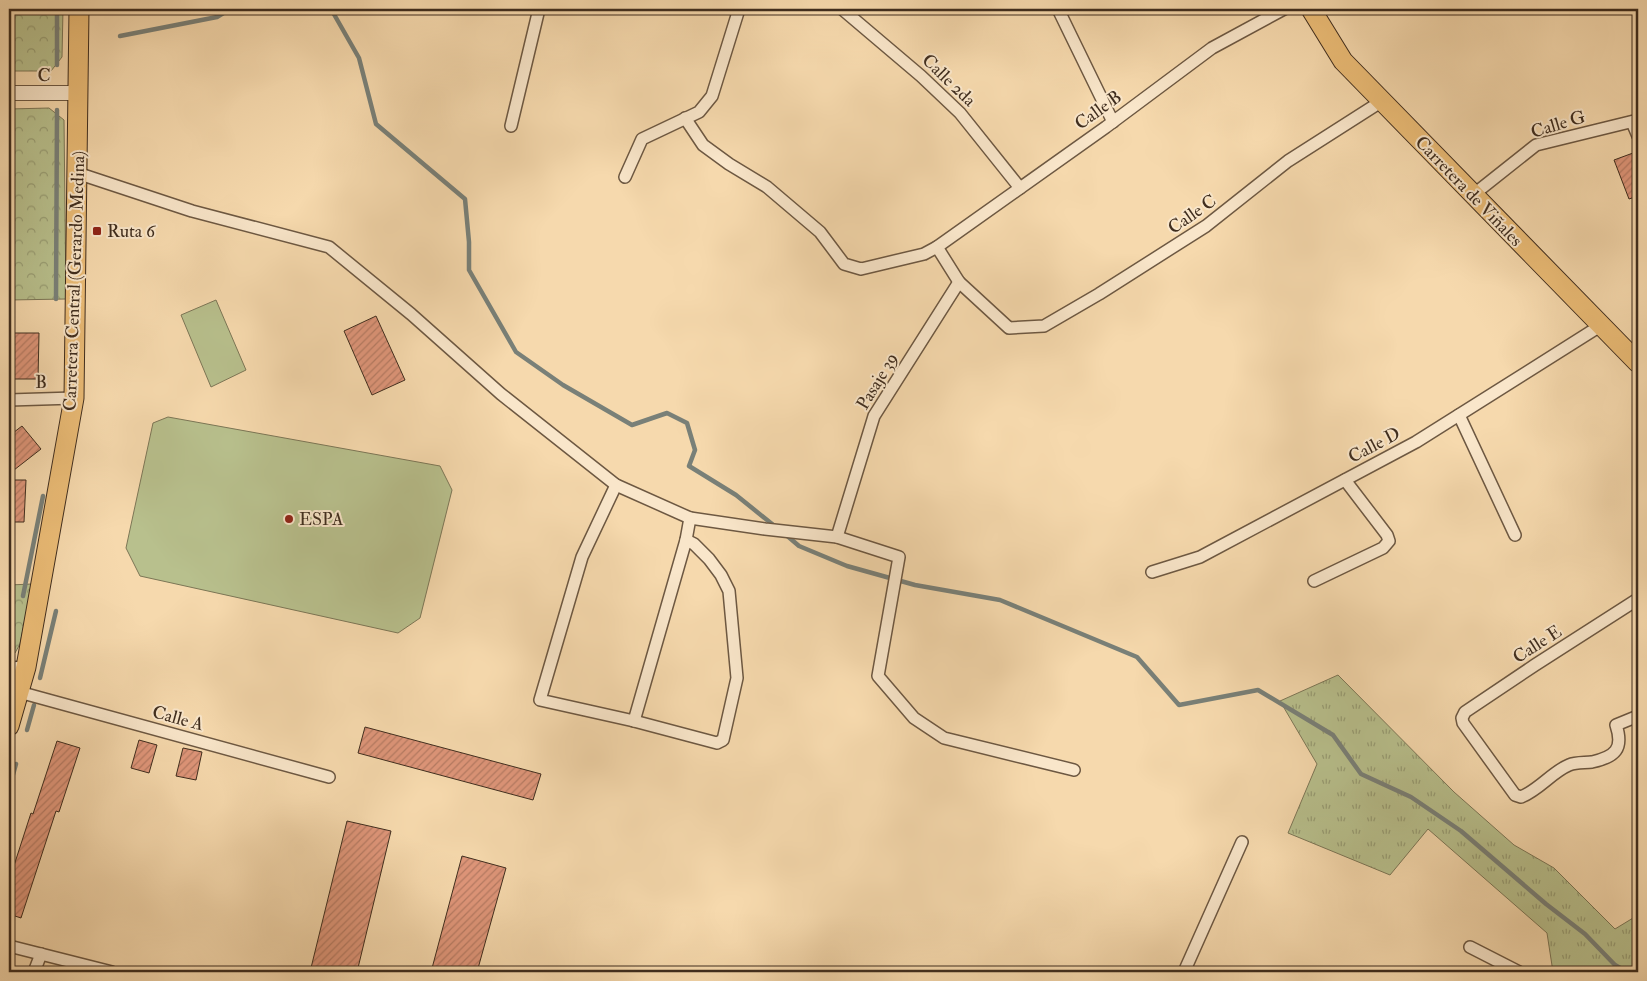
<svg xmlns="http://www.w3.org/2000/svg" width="1647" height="981" viewBox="0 0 1647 981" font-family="'IM FELL Double Pica',serif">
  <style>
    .grass { fill: url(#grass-tufts); stroke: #7c7656 }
    .park { fill: url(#park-crowns); stroke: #7c7656 }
    .garden { fill: #b8c08d; stroke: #7c7656 }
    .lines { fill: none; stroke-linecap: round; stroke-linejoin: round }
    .stream { stroke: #798078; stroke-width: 4.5 }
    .building { fill: url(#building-hatch); stroke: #3f2d1e }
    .minor-casing { stroke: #6d5842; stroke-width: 14 }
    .tertiary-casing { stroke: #6d5842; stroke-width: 16 }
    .primary-casing { stroke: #3f2d1e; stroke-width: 21 }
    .minor { stroke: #f9e6ca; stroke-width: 11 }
    .tertiary { stroke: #f9e6ca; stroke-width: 14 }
    .primary { stroke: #ebbc76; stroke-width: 19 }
    .poi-dot { fill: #8f2418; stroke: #f9e6ca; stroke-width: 2 }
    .labels { text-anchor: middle; stroke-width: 4; stroke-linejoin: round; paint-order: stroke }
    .street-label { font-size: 18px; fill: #3f2d1e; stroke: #f9e6ca }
    .poi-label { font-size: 18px; fill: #3f2d1e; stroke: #f9e6ca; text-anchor: start }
  </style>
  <defs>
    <pattern id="grass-tufts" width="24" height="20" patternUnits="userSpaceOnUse" patternTransform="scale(1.25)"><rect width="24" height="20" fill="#b8c08d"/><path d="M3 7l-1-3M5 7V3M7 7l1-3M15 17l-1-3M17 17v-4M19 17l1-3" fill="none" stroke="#979c73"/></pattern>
    <pattern id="park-crowns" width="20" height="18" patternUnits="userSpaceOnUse" patternTransform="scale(1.25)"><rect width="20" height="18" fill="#b8c08d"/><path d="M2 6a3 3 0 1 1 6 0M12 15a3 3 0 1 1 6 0" fill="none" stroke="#979c73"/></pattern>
    <pattern id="building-hatch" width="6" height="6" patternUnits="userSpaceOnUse" patternTransform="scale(1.25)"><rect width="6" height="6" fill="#df967a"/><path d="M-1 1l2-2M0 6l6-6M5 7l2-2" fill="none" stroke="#b67b63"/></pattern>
  </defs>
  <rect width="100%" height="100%" fill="#f6d9ad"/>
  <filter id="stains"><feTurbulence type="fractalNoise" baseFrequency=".004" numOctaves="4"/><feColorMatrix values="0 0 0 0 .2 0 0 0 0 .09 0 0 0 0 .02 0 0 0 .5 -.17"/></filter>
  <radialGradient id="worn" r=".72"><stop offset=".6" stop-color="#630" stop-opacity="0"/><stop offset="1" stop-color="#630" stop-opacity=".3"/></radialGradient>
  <!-- grass -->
  <polygon class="grass" points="1338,675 1454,792 1514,845 1554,868 1615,929 1638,915 1638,972 1553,972 1547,933 1428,829 1390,875 1288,833 1317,764 1280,701"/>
  <!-- park -->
  <g class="park">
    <polygon points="9,9 63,9 62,57 51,71 9,71"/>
    <polygon points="49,108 64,120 66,299 9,300 9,109"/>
    <polygon points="32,584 20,644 15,653 9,654 9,585"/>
  </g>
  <!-- garden -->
  <g class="garden">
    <polygon points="216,300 246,370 211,387 181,315"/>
    <polygon points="168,417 440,466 452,490 420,618 398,633 140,576 126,548 153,423"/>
  </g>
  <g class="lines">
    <!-- stream -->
    <g class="stream">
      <polyline points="331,9 359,58 376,124 465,199 469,242 469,270 516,352 563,385 632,425 667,413 687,423 695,450 689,466 736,495 777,528"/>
      <polyline points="120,36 217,17 230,9"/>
      <polyline points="57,65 57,9"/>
      <polyline points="56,299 57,110"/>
      <polyline points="785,534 799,546 847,566 915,585 1000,600 1137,657 1179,705 1258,690 1333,735 1361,774 1411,797 1461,831 1546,904 1585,934 1615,965 1627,972"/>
      <polyline points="23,596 43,496"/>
      <polyline points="40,678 56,611"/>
      <polyline points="27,730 34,705"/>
      <polyline points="9,789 16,764"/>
    </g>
  </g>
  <!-- building -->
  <g class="building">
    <polygon points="1633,153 1638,166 1638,196 1629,199 1614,160"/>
    <polygon points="376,316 405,380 372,395 344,331"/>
    <polygon points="9,333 39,333 38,379 9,379"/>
    <polygon points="22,426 41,449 14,470 9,464 9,436"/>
    <polygon points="9,480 26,480 24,522 9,522"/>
    <polygon points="365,727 541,774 533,800 358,753"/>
    <polygon points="139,740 157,745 149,773 131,768"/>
    <polygon points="57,741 80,748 59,812 56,811 21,918 9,914 9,881 31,813 33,814"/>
    <polygon points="183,748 202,752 196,780 176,776"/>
    <polygon points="347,821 391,831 357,972 310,972"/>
    <polygon points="462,856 506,868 477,972 431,972"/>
  </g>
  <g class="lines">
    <defs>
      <g id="minor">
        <polyline points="842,9 921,76 960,113 1020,188"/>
        <polyline points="1058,9 1113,122"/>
        <polyline points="685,118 703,145 729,164 767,187 820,232 844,264 861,269 924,254 937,247 1106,127 1212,48 1284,9"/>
        <polyline points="1632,122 1638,136"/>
        <polyline points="511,126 539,9"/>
        <polyline points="77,173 192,211 329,247 411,314 501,394 616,485 690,518 686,540 634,721"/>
        <polyline points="625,177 642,139 699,112 712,96 739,9"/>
        <polyline points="1473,195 1536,145 1638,120"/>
        <polyline points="937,247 959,282 1009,328 1044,326 1099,294 1206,226 1288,161 1382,101"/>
        <polyline points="9,400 74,398"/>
        <polyline points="1459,415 1515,535"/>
        <polyline points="616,485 582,557 540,700 634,721 717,743 723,740 737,678 729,591 721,575 709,559 694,544 686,540"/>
        <polyline points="690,518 765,529 837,537 899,557 878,676 914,718 944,738 1074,770"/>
        <polyline points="837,537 874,416 959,282"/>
        <polyline points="1152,572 1200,557 1416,442 1600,326"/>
        <polyline points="1314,581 1383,548 1389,541 1387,535 1345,480"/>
        <path d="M 1638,599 L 1535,665 L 1465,712 L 1462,718 L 1463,723 L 1515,795 L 1521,797 C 1539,790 1552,772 1569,765 C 1576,762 1585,763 1592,762 C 1615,757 1624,749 1616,725 L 1638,716"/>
        <polyline points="9,668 26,667"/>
        <polyline points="19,692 329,777"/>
        <polyline points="9,946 112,972"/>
        <polyline points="1470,947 1519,972"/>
        <polyline points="34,972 41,954"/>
        <polyline points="1184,972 1242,842"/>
      </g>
      <polyline id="tertiary" points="9,93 79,93"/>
      <g id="primary">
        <polyline points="1311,9 1343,61 1638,363"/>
        <polyline points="9,726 26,667 74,398 79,9"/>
      </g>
    </defs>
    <!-- minor casing -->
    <use href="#minor" class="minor-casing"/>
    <!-- tertiary casing -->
    <use href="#tertiary" class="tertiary-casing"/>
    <!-- primary casing -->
    <use href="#primary" class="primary-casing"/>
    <!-- minor -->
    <use href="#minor" class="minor"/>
    <!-- tertiary -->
    <use href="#tertiary" class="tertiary"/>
    <!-- primary -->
    <use href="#primary" class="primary"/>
  </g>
  <!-- markers -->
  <g class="poi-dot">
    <rect x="92" y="226" width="10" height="10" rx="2.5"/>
    <circle cx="289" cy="519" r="5"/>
  </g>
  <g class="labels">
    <!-- street labels -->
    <g class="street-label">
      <text x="44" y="81">C</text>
      <text transform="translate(949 80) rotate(44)" y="6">Calle 2da</text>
      <text transform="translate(1098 110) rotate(-36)" y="6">Calle B</text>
      <text transform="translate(1558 124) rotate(-17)" y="6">Calle G</text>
      <text transform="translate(1469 191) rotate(46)" y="6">Carretera de Viñales</text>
      <text transform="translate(1192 214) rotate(-35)" y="6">Calle C</text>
      <text transform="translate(74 281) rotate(-88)" y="6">Carretera Central (Gerardo Medina)</text>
      <text transform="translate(877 381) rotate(-59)" y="6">Pasaje 39</text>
      <text transform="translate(41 382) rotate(-1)" y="6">B</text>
      <text transform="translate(1374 445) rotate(-28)" y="6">Calle D</text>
      <text transform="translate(1537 644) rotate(-33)" y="6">Calle E</text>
      <text transform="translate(178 718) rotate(15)" y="6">Calle A</text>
    </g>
    <!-- poi labels -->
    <g class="poi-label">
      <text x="107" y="237">Ruta 6</text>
      <text x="299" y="525">ESPA</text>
    </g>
  </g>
  <!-- margin -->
  <rect width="1647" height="981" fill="none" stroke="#f6d9ad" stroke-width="30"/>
  <rect x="10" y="10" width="1627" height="961" fill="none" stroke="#3f2d1e" stroke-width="2.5"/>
  <rect x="15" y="15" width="1617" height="951" fill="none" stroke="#3f2d1e"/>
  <rect width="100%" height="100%" filter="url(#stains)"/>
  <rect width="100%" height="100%" fill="url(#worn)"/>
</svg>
